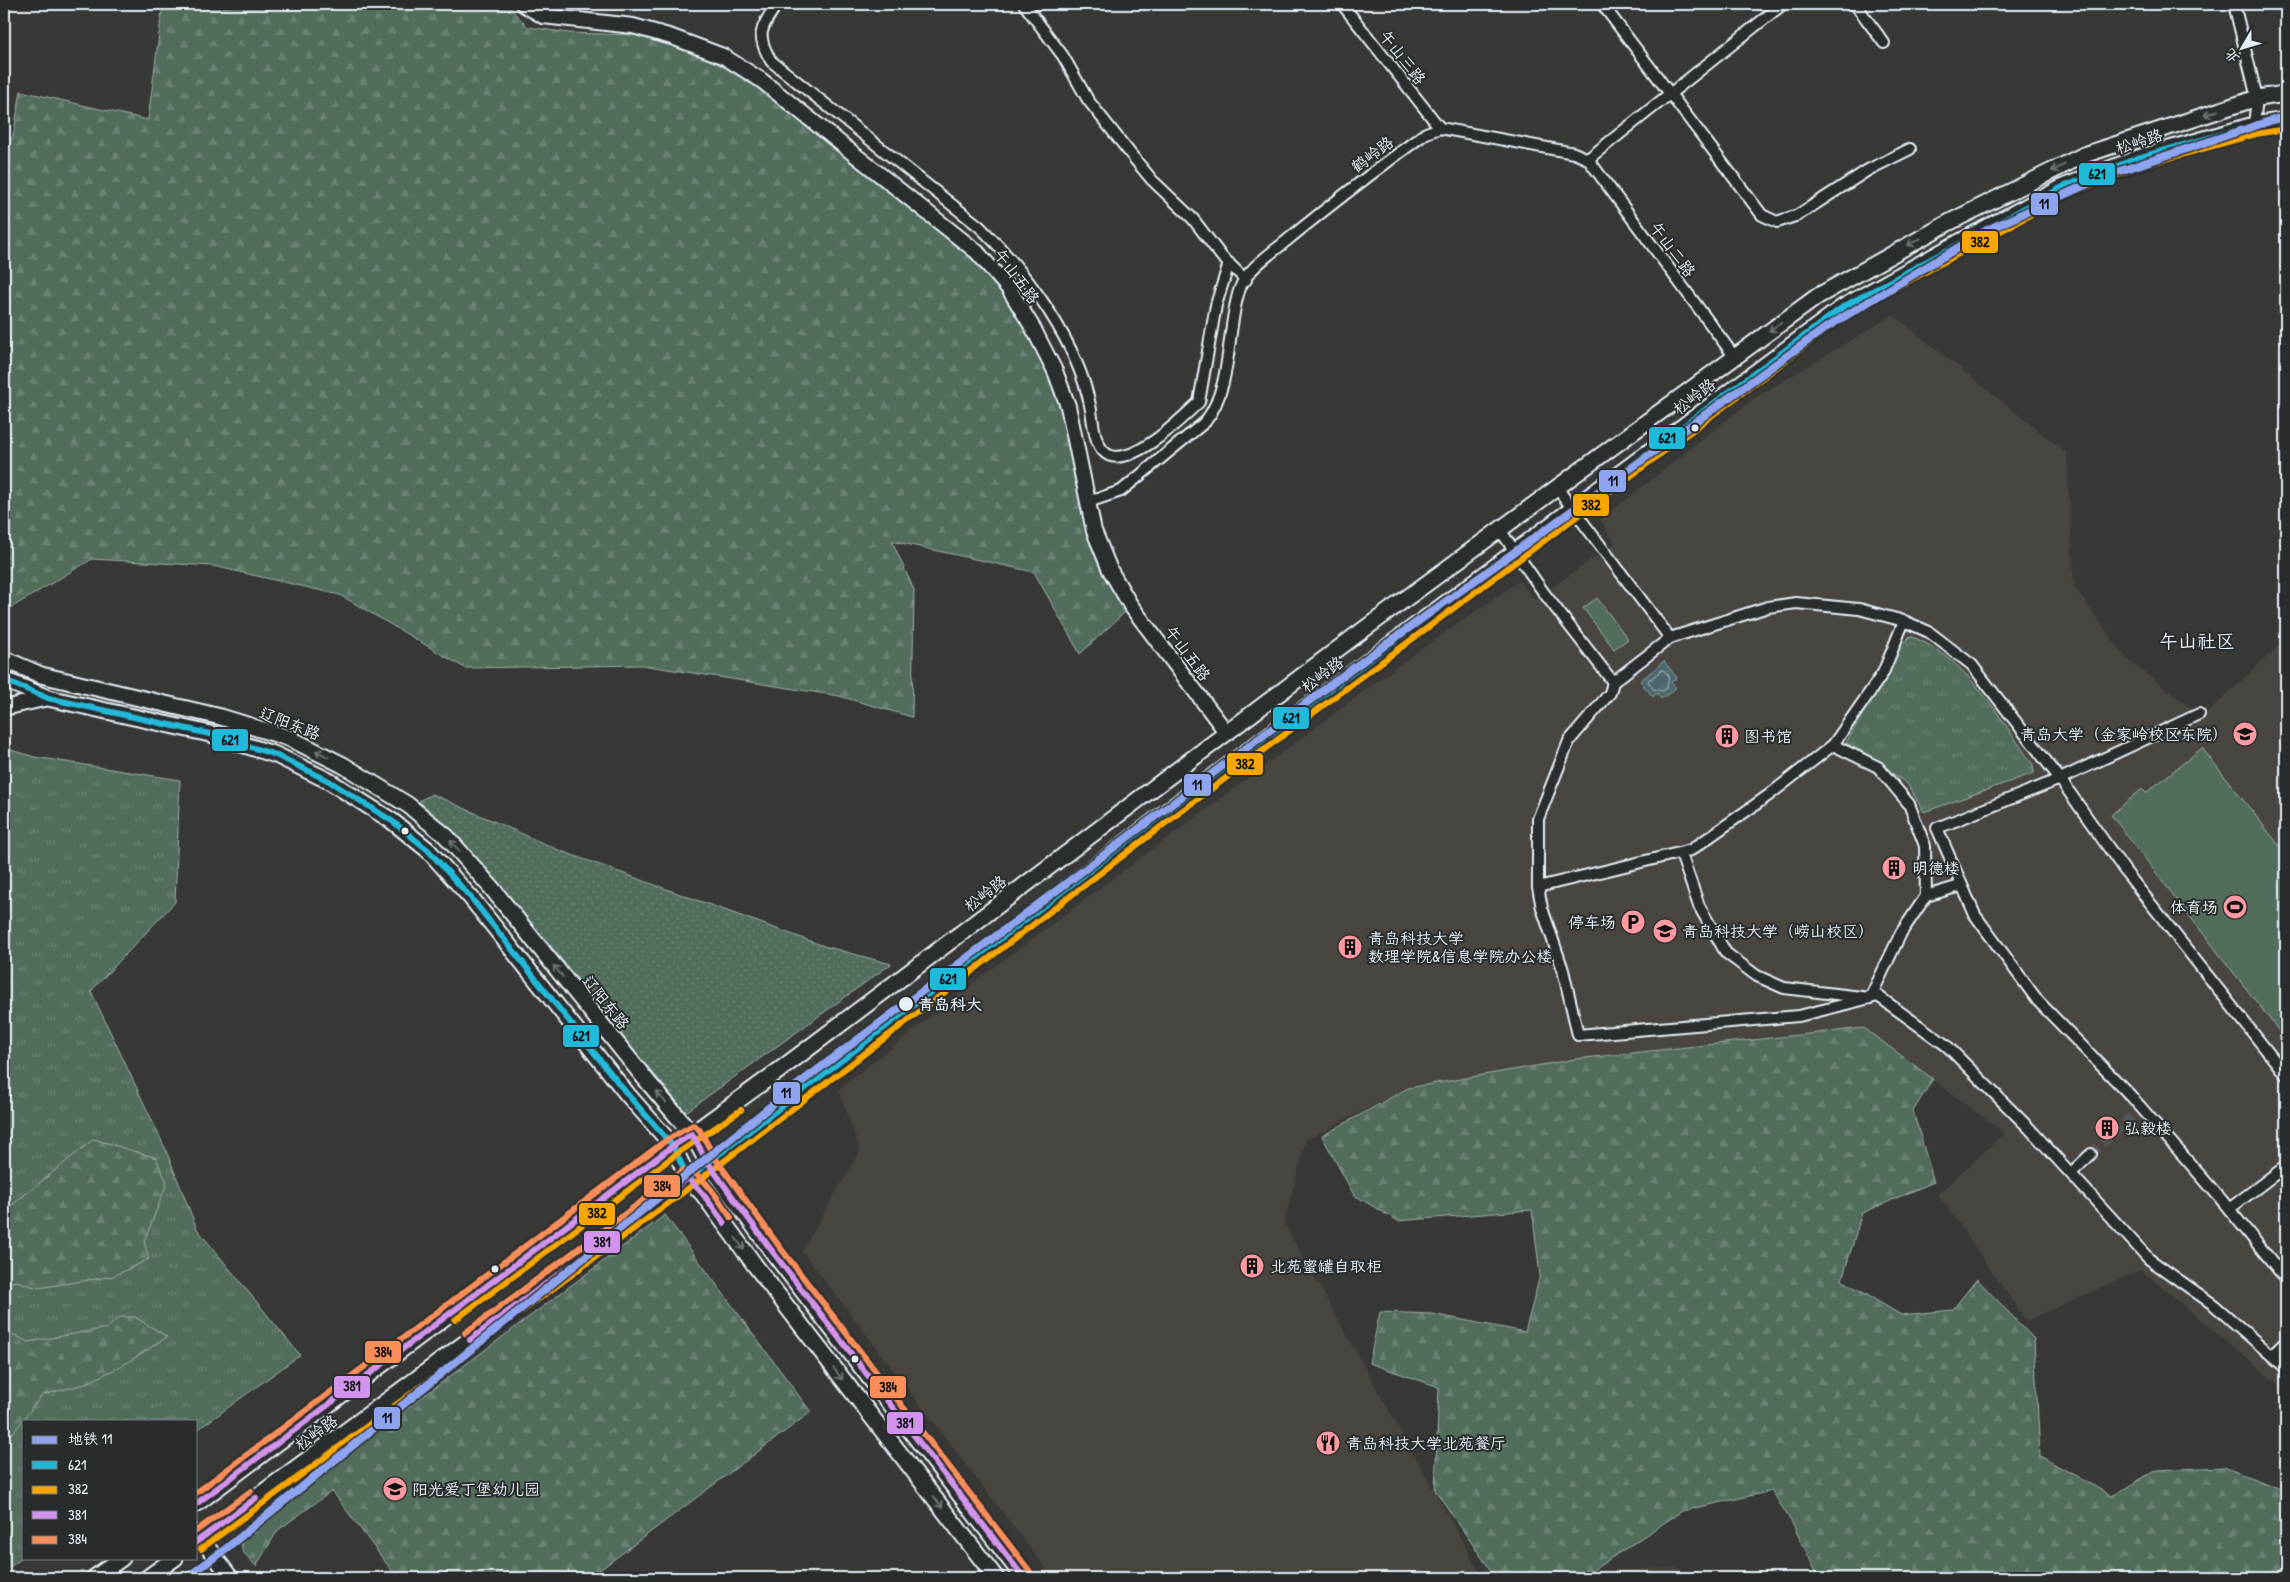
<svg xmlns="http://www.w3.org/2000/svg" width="2290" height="1582" viewBox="0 0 2290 1582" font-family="'Patrick Hand','LXGW WenKai TC',sans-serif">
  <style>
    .built { fill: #494541 }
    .grass { fill: url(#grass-tufts); stroke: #9dafaa }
    .forest { fill: url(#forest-firs); stroke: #9dafaa }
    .park { fill: url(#park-dots); stroke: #9dafaa }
    .garden { fill: #526d5d; stroke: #9dafaa }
    .water { fill: url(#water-ripples); stroke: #8a9fa5 }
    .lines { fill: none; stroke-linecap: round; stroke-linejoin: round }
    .shore { stroke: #a9bac0; stroke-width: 1 }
    .street-tunnel { stroke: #525454; stroke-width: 10; stroke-dasharray: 10 5; stroke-linecap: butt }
    .street-casing { stroke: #e8f1f8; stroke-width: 14 }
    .secondary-casing { stroke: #e8f1f8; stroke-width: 18 }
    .primary-casing { stroke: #e8f1f8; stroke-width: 19 }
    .street { stroke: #2a2d2e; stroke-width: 10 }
    .secondary { stroke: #2a2d2e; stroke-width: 14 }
    .primary { stroke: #2a2d2e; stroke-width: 15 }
    .bus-1-casing { stroke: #2a2d2e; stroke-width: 10 }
    .bus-2-casing { stroke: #2a2d2e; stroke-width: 10 }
    .bus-3-casing { stroke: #2a2d2e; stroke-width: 10 }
    .bus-4-casing { stroke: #2a2d2e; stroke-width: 10 }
    .bus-1 { stroke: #20b9da; stroke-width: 6 }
    .bus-2 { stroke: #f7a600; stroke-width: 6 }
    .bus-3 { stroke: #d193ec; stroke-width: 6 }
    .bus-4 { stroke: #fa8e5a; stroke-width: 6 }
    .metro-1-casing { stroke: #2a2d2e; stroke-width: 11 }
    .metro-1 { stroke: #8ea4f1; stroke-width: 8 }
    .oneway { stroke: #6c7275 }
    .bus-dot { fill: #e8f1f8; stroke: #2a2d2e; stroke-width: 2 }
    .labels { text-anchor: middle; stroke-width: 4; stroke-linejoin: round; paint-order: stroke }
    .street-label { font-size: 16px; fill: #e8f1f8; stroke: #2a2d2e }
    .poi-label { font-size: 16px; fill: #e8f1f8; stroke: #2a2d2e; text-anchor: start }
    .stop-label { font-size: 16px; font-weight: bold; fill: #e8f1f8; stroke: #2a2d2e; text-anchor: start }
    .quarter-label { font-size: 19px; fill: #e8f1f8; stroke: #2a2d2e }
    .line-badge { stroke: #2a2d2e; stroke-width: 2 }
    .pale-badge-label { font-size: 14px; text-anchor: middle; font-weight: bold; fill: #111 }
  </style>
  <defs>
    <pattern id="grass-tufts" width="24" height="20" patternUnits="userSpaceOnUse" patternTransform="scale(1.25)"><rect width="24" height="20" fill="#526d5d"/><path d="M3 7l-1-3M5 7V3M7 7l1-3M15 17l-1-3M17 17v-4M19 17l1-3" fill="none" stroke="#6b8275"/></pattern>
    <pattern id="forest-firs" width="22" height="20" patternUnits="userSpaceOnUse" patternTransform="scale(1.25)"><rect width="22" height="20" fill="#526d5d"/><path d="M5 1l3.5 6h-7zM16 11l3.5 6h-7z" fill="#6b8275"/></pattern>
    <pattern id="park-dots" width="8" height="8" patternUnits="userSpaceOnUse" patternTransform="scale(1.25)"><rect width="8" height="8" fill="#526d5d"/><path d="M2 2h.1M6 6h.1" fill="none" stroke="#6b8275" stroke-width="1.8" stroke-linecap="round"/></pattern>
    <pattern id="water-ripples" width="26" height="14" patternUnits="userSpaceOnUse" patternTransform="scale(1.25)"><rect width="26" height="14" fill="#4b686d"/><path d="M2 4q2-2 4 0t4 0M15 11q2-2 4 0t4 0" fill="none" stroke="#657e83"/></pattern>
  </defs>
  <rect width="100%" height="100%" fill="#383837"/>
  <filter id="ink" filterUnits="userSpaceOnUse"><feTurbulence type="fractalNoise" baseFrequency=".02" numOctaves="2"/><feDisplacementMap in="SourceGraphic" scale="10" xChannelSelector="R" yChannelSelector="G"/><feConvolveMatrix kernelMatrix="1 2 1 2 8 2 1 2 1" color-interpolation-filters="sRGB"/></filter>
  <g filter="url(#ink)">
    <!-- built -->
    <g class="built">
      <polygon points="1893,315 2067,453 2074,587 2128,660 2199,714 2201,719 2286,638 2286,1391 2141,1270 2026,1321 1938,1194 2004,1133 1864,1028 1408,1088 1306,1140 1284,1223 1483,1578 1053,1578 802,1251 860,1151 839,1089 978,979 1410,657 1519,581 1537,601 1544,593 1615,543 1600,520 1753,399"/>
      <polygon points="1677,1568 1694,1578 1583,1578 1593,1571"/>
    </g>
    <!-- grass -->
    <g class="grass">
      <path d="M 1910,636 C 1968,658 1999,717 2033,765 L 2034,773 L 1924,812 L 1907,784 L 1869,755 L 1846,743 L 1902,645 Z"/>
      <polygon points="4,748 35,757 180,780 175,902 91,991 165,1148 197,1229 300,1355 196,1431 196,1421 24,1421 24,1557 4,1571"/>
    </g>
    <!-- forest -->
    <g class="forest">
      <polygon points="166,4 506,4 528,27 569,33 636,35 705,56 763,91 972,257 1006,297 1043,358 1067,417 1074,478 1084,518 1101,564 1125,612 1080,654 1034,572 892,541 914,590 912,717 839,696 642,665 465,668 340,595 213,566 92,559 4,612 4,150 13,136 21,91 148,120 162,11"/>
      <polygon points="1864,1028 1933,1079 1913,1111 1934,1182 1862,1213 1842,1280 1901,1315 1952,1310 1977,1279 2034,1339 2040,1456 2112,1496 2156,1470 2223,1467 2286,1491 2286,1578 1819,1578 1792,1523 1772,1491 1682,1511 1581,1578 1496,1578 1435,1490 1439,1387 1369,1363 1380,1312 1432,1314 1525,1332 1540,1275 1532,1210 1398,1221 1354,1195 1322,1136 1408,1088 1576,1059"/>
      <polygon points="94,1139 156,1158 167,1183 144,1242 149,1259 114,1276 38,1288 17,1281 4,1284 4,1205 11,1206"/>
      <polygon points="665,1215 811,1412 589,1578 389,1578 395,1575 332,1491 278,1530 256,1566 242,1551 241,1533"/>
      <polygon points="120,1317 135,1317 167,1337 125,1364 85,1384 42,1395 14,1432 4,1436 4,1330 28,1342 107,1328"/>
    </g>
    <!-- park -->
    <polygon class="park" points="432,794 561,851 824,946 891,964 686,1112 631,1047 548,942 419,801"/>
    <!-- garden -->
    <g class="garden">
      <polygon points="1597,598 1628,639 1614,649 1583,608"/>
      <polygon points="2202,748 2286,854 2286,1040 2111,815 2142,789 2146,793"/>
    </g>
    <!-- water -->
    <polygon class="water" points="1664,661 1677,678 1671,682 1676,688 1661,699 1657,693 1653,697 1640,681"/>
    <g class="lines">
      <!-- shore -->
      <polygon class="shore" points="1663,670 1669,676 1667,688 1663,691 1653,689 1648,681"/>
      <!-- street-tunnel -->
      <polyline class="street-tunnel" points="2091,1154 2134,1114"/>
      <defs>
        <g id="street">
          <path d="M 777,4 C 761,28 755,34 771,61 L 980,227 C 1027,273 1079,343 1091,410 C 1093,424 1095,451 1111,456 C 1137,463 1182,418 1199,402 L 1216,305 L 1229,263"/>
          <polyline points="1024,4 1063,56 1088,100 1133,157 1152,180 1193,219 1222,257 1246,280"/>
          <polyline points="1342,4 1440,128"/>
          <polyline points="1602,4 1762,215 1777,222 1798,215 1868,170 1910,149"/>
          <polyline points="1855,4 1884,43"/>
          <polyline points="2234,4 2257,98 2254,125"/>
          <polyline points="4,5 4,4"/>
          <polyline points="1588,159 1734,356"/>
          <polyline points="1557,488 1670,638"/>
          <path d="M 1088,502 L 1121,491 L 1205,422 C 1233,386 1226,332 1239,291 C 1246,268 1274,252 1291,237 C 1335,201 1380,167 1426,133 L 1440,128 L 1574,153 L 1588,159 L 1783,4"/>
          <polyline points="1500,530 1544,593 1613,682"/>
          <polyline points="2199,714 2060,779 1937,828 1975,915 2038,1001 2131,1096 2220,1198 2286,1279"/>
          <polyline points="1833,745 1878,767 1909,804 1925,846 1926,896"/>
          <polyline points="1681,854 1699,906 1726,953 1757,976 1784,988 1870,998 1901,933 1926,896 1960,886"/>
          <polyline points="1538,887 1691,850 1769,795 1833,745 1883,673 1904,621"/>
          <polyline points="2286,1075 2125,871 2060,779 1972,665 1929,632 1904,621 1859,609 1796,603 1768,607 1670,638 1613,682 1610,693 1569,741 1538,819 1538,887 1542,908 1563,970 1578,1035 1799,1016 1878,996 1947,1046 2029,1128 2149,1259 2214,1305 2286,1368"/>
          <polyline points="2071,1173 2091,1154"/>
          <polyline points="2229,1209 2286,1166"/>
          <polyline points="2272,1355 2286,1342"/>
        </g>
        <g id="secondary">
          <polyline points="523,4 543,16 633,26 672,37 723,56 761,80 977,252 1009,289 1033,328 1055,371 1068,406 1094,531 1110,570 1131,606 1227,733"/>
          <polyline points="4,708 48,698"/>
          <polyline points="196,1532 231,1578"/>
        </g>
        <g id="primary">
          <polyline points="4,659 41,675 221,717 289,738 343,765 408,805 446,836 490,886 647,1081 692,1134 708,1163 772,1251 1024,1578"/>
          <polyline points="4,680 48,698 210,734 276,755 329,781 392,821 428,850 472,899 628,1095 673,1146 688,1178 703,1194 754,1264 996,1578"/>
          <polyline points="196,1504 673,1146 692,1134 777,1072 1355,636 1818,296 1948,223 2084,155 2257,98 2286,94"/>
          <polyline points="196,1542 688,1178 1162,815 1843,307 1952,246 2063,187 2138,158 2254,125 2286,120"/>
          <polyline points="94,1578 122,1558"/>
          <polyline points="147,1578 175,1558"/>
        </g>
      </defs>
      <!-- street casing -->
      <use href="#street" class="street-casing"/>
      <!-- secondary casing -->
      <use href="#secondary" class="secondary-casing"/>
      <!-- primary casing -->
      <use href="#primary" class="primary-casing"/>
      <!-- street -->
      <use href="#street" class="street"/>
      <!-- secondary -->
      <use href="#secondary" class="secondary"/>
      <!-- primary -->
      <use href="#primary" class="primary"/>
      <defs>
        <polyline id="bus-1" points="4,680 48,698 210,734 276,755 329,781 392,821 428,850 472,899 628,1095 673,1146 688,1178 1162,815 1843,307 2063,187 2138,158 2254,125 2286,120"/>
        <g id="bus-2">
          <polyline points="455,1320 678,1153 741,1110"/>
          <polyline points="201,1549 693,1185 1167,822 1848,314 2067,195 2141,166 2256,134 2286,129"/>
        </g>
        <g id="bus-3">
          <polyline points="470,1340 688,1178 703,1194 724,1223"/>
          <polyline points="196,1504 673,1146 692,1134 708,1163 772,1251 1024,1578"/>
          <polyline points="196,1542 256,1498"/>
        </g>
        <g id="bus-4">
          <path d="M 465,1333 L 684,1170 C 699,1167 723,1206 731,1218"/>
          <polyline points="196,1493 668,1139 693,1125 699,1129 715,1158 779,1246 1031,1573"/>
          <polyline points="196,1531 251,1491"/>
        </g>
      </defs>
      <!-- bus-1 casing -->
      <use href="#bus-1" class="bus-1-casing"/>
      <!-- bus-2 casing -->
      <use href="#bus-2" class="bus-2-casing"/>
      <!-- bus-3 casing -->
      <use href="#bus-3" class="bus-3-casing"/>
      <!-- bus-4 casing -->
      <use href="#bus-4" class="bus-4-casing"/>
      <!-- bus-1 -->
      <use href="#bus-1" class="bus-1"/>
      <!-- bus-2 -->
      <use href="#bus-2" class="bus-2"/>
      <!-- bus-3 -->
      <use href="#bus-3" class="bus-3"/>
      <!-- bus-4 -->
      <use href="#bus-4" class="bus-4"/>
      <defs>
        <polyline id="metro-1" points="186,1578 223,1551 788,1092 1345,674 1827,327 1987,230 2105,176 2276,119 2286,118"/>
      </defs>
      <!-- metro-1 casing -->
      <use href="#metro-1" class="metro-1-casing"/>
      <!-- metro-1 -->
      <use href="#metro-1" class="metro-1"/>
    </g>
    <!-- one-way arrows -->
    <defs><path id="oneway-shaft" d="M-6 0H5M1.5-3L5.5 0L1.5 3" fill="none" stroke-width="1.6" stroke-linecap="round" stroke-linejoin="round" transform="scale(1.25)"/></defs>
    <g class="oneway">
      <use href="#oneway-shaft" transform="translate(2211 113) rotate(161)"/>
      <use href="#oneway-shaft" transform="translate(2058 168) rotate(153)"/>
      <use href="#oneway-shaft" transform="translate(1914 242) rotate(151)"/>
      <use href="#oneway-shaft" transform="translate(1775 327) rotate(144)"/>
      <use href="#oneway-shaft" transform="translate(322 754) rotate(-153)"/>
      <use href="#oneway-shaft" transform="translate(455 846) rotate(-131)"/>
      <use href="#oneway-shaft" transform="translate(558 971) rotate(-129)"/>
      <use href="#oneway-shaft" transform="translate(661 1097) rotate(-131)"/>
      <use href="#oneway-shaft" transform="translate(740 1244) rotate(54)"/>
      <use href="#oneway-shaft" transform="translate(838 1374) rotate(52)"/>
      <use href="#oneway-shaft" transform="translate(938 1502) rotate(52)"/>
    </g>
  </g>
  <!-- icons -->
  <defs>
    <symbol id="university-disc" viewBox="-11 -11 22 22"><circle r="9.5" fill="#ff9aa2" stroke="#2a2d2e"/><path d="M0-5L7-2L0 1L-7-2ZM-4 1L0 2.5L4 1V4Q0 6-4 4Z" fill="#111"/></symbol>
    <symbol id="building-disc" viewBox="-11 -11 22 22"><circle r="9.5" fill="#ff9aa2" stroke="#2a2d2e"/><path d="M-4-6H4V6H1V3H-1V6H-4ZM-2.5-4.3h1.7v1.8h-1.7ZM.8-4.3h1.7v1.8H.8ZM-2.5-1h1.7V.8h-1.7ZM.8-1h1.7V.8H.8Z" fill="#111"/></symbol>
    <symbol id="stadium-disc" viewBox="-11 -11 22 22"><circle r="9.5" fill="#ff9aa2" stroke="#2a2d2e"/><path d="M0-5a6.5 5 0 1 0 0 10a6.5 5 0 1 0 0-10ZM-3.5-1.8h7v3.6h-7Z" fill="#111"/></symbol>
    <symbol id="parking-disc" viewBox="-11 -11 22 22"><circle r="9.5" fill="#ff9aa2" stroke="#2a2d2e"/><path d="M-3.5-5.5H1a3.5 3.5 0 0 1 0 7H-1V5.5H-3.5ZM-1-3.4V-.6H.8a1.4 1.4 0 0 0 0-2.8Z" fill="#111"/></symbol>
    <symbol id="restaurant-disc" viewBox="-11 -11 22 22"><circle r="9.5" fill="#ff9aa2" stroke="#2a2d2e"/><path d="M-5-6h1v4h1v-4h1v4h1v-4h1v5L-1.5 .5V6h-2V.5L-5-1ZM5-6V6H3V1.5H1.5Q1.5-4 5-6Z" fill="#111"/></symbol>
    <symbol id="school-disc" viewBox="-11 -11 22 22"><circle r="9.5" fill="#ff9aa2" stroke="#2a2d2e"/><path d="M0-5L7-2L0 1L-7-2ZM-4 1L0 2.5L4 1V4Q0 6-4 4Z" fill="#111"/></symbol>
  </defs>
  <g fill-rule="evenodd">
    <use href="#university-disc" x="2231" y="720" width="28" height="28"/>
    <use href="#building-disc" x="1713" y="722" width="28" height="28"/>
    <use href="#building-disc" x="1880" y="854" width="28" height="28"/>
    <use href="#stadium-disc" x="2221" y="893" width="28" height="28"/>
    <use href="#parking-disc" x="1619" y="908" width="28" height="28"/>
    <use href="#university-disc" x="1651" y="917" width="28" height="28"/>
    <use href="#building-disc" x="1336" y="933" width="28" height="28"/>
    <use href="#building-disc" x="2093" y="1114" width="28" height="28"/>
    <use href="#building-disc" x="1238" y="1252" width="28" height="28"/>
    <use href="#restaurant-disc" x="1314" y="1429" width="28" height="28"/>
    <use href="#school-disc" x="381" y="1475" width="28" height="28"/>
  </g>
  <!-- markers -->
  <g class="bus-dot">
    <circle cx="1695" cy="428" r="4.5"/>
    <circle cx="405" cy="831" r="4.5"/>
    <circle cx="906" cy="1004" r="8"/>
    <circle cx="495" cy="1269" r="4.5"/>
    <circle cx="855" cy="1359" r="4.5"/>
  </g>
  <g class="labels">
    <!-- street labels -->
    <g class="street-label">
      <text transform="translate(1403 57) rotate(52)" y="6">午山三路</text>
      <text transform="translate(2139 141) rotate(-18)" y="6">松岭路</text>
      <text transform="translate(1372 154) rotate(-37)" y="6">鹤岭路</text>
      <text transform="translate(1673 249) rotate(53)" y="6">午山二路</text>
      <text transform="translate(1017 276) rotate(53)" y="6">午山五路</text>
      <text transform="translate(1694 396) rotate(-37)" y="6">松岭路</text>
      <text transform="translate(1188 653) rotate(53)" y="6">午山五路</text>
      <text transform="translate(1322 674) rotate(-37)" y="6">松岭路</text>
      <text transform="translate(290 723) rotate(21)" y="6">辽阳东路</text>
      <text transform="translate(985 893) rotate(-37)" y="6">松岭路</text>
      <text transform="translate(606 1002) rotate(51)" y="6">辽阳东路</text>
      <text transform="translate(316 1432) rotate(-36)" y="6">松岭路</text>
    </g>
    <!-- poi labels -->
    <g class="poi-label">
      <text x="2228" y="740" text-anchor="end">青岛大学（金家岭校区东院）</text>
      <text x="1744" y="742">图书馆</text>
      <text x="1912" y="874">明德楼</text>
      <text x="2218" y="913" text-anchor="end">体育场</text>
      <text x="1616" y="928" text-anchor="end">停车场</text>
      <text x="1682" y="937">青岛科技大学（崂山校区）</text>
      <text x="1368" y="944">青岛科技大学<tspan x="1368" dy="18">数理学院&amp;信息学院办公楼</tspan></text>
      <text x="2124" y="1134">弘毅楼</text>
      <text x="1270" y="1272">北苑蜜罐自取柜</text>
      <text x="1346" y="1449">青岛科技大学北苑餐厅</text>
      <text x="412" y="1495">阳光爱丁堡幼儿园</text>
    </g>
    <!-- stop labels -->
    <g class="stop-label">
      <text x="918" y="1010">青岛科大</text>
    </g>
    <!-- quarter labels -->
    <g class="quarter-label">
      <text x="2197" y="648">午山社区</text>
    </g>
  </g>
  <g class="line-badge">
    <rect x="2078" y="162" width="38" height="24" rx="5" fill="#20b9da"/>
    <rect x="2030" y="192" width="29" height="24" rx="5" fill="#8ea4f1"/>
    <rect x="1961" y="230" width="38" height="24" rx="5" fill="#f7a600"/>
    <rect x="1648" y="426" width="38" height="24" rx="5" fill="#20b9da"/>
    <rect x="1598" y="469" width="29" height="24" rx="5" fill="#8ea4f1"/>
    <rect x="1572" y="493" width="38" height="24" rx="5" fill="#f7a600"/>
    <rect x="1272" y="706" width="38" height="24" rx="5" fill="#20b9da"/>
    <rect x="211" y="728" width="38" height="24" rx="5" fill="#20b9da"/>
    <rect x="1226" y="752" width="38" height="24" rx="5" fill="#f7a600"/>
    <rect x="1183" y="773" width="29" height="24" rx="5" fill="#8ea4f1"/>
    <rect x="929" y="967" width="38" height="24" rx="5" fill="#20b9da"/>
    <rect x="562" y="1024" width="38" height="24" rx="5" fill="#20b9da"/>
    <rect x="772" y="1081" width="29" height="24" rx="5" fill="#8ea4f1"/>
    <rect x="643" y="1174" width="38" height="24" rx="5" fill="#fa8e5a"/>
    <rect x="578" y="1202" width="38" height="24" rx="5" fill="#f7a600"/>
    <rect x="583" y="1230" width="38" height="24" rx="5" fill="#d193ec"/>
    <rect x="364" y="1340" width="38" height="24" rx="5" fill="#fa8e5a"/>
    <rect x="333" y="1375" width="38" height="24" rx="5" fill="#d193ec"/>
    <rect x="869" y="1375" width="38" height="24" rx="5" fill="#fa8e5a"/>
    <rect x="373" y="1406" width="28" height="24" rx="5" fill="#8ea4f1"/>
    <rect x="886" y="1411" width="38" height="24" rx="5" fill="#d193ec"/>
  </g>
  <g class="pale-badge-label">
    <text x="2097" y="179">621</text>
    <text x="2044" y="209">11</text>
    <text x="1980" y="247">382</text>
    <text x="1667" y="443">621</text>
    <text x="1613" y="486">11</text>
    <text x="1591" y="510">382</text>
    <text x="1291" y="723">621</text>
    <text x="230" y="745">621</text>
    <text x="1245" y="769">382</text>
    <text x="1197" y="790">11</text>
    <text x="948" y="984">621</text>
    <text x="581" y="1041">621</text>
    <text x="786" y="1098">11</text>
    <text x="662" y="1191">384</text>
    <text x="597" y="1218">382</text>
    <text x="602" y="1247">381</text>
    <text x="383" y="1357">384</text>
    <text x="352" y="1391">381</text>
    <text x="888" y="1392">384</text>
    <text x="387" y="1423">11</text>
    <text x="905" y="1428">381</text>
  </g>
  <!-- margin -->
  <rect width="2290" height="1582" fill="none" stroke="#2a2d2e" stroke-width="20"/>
  <rect x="10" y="10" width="2270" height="1562" fill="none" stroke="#e8f1f8" stroke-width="2" filter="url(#ink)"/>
  <!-- legend -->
  <rect x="22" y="1420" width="175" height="140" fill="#2a2d2e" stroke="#767b7f"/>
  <rect x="32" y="1436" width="25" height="8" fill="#8ea4f1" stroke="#767b7f"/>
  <text x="68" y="1444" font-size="15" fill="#e8f1f8">地铁 11</text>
  <rect x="32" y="1461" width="25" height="8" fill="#20b9da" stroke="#767b7f"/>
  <text x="68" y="1470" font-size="15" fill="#e8f1f8">621</text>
  <rect x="32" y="1486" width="25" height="8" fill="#f7a600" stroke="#767b7f"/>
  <text x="68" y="1494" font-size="15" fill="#e8f1f8">382</text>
  <rect x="32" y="1511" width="25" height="8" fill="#d193ec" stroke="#767b7f"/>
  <text x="68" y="1520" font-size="15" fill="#e8f1f8">381</text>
  <rect x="32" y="1536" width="25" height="8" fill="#fa8e5a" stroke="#767b7f"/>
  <text x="68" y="1544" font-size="15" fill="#e8f1f8">384</text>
  <!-- north arrow -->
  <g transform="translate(2242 48) rotate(232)" stroke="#2a2d2e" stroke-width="4" paint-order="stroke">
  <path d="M0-4L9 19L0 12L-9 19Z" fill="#e8f1f8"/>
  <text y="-8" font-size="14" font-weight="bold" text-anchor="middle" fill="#e8f1f8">北</text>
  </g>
</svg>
